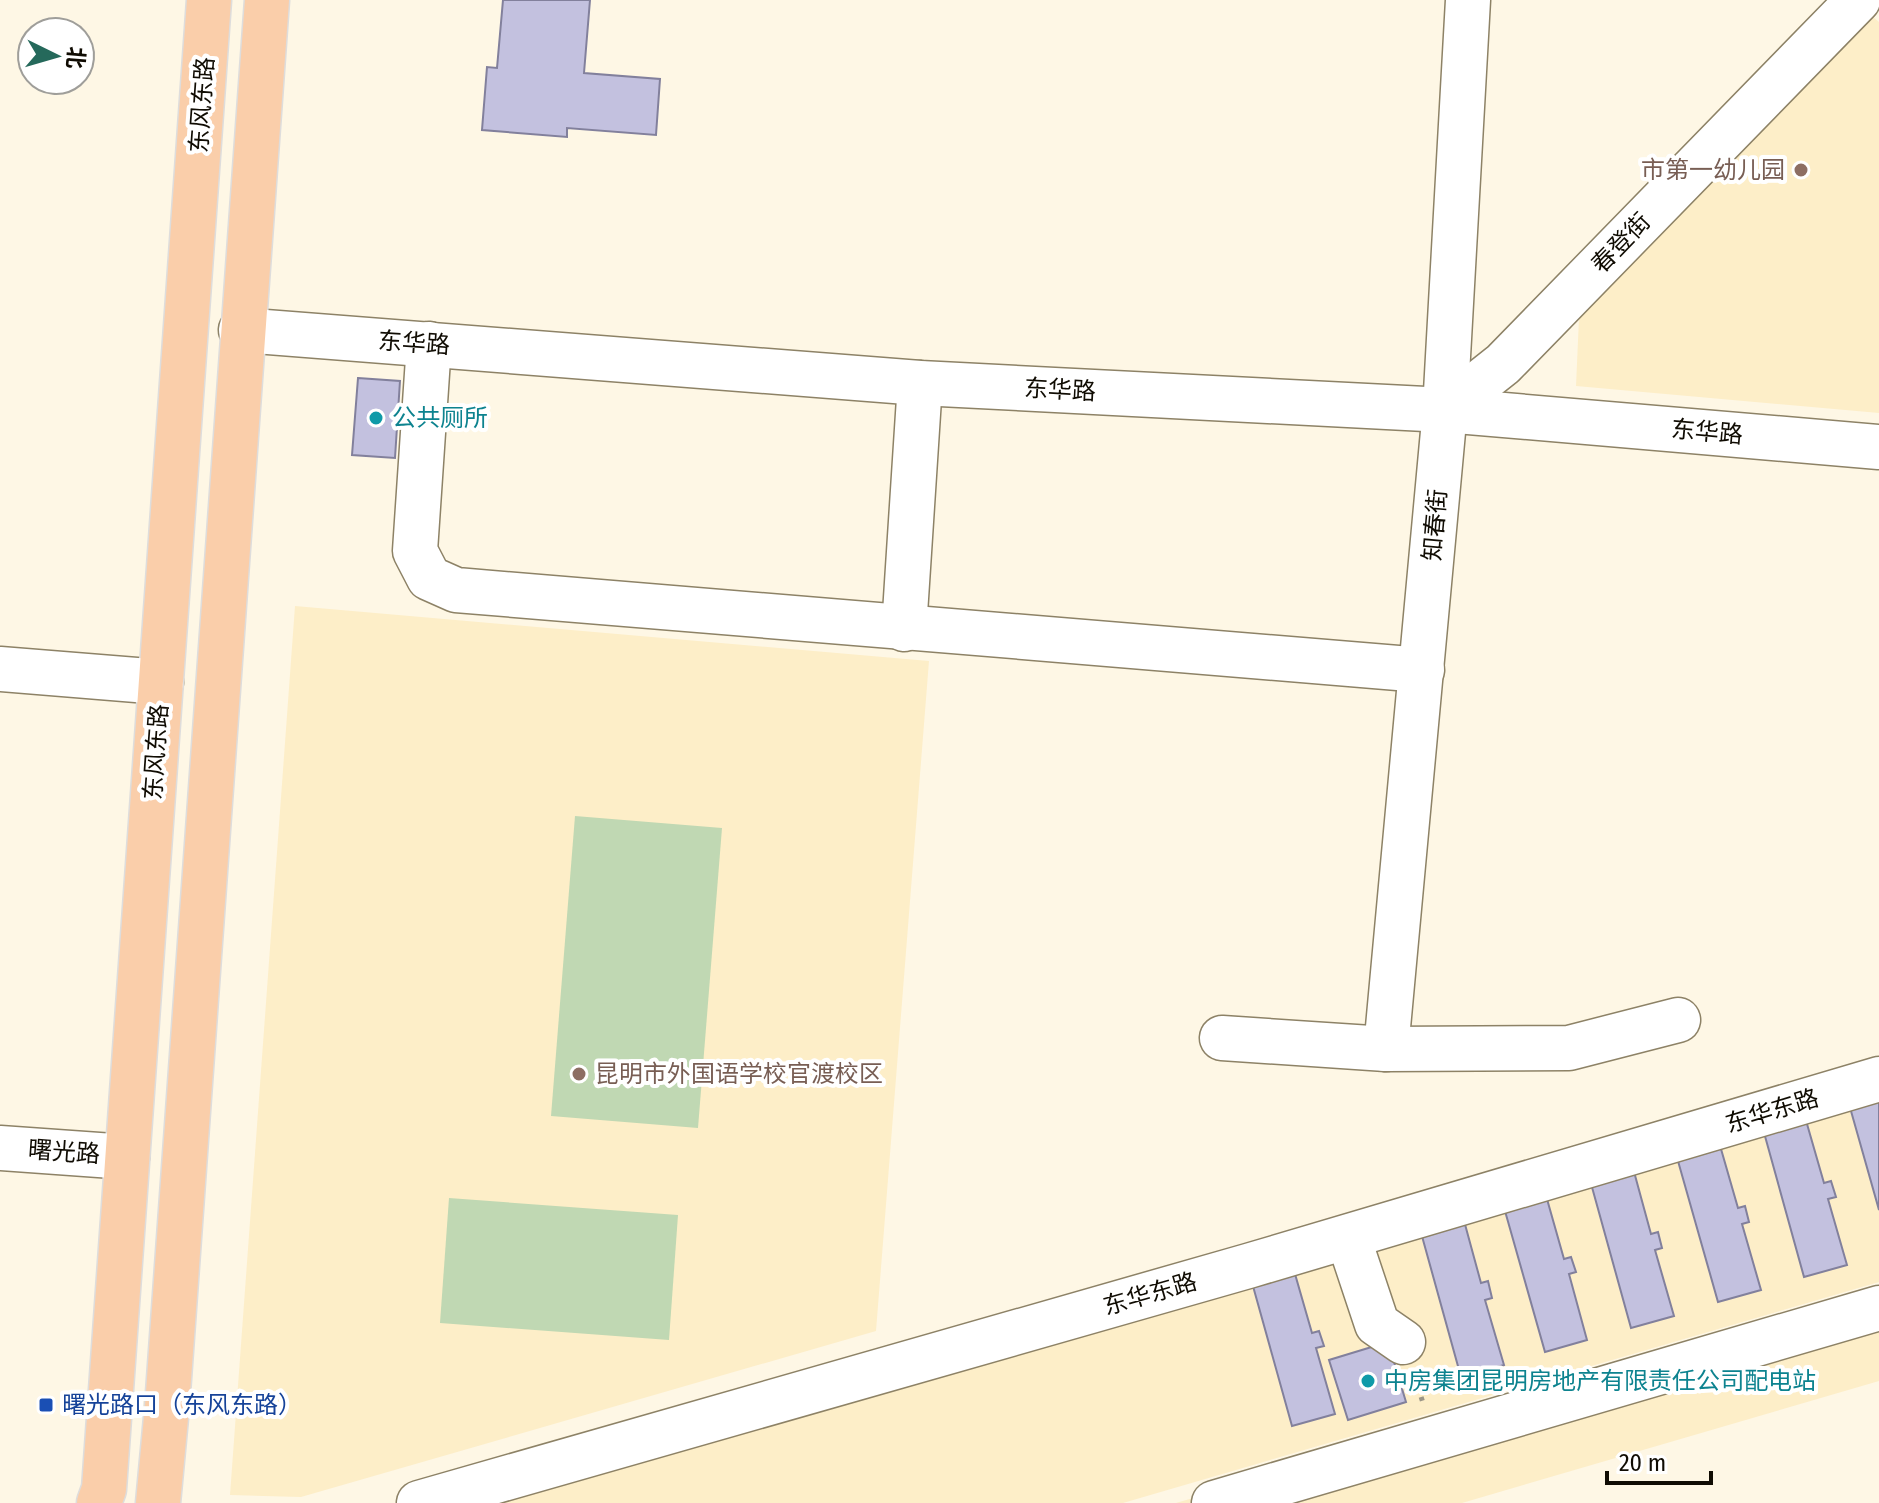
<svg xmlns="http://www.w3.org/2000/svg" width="1879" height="1503" viewBox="0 0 1879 1503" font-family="'Fira Sans Condensed','Noto Sans SC',sans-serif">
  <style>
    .built { fill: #fdeec8 }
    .park { fill: #c0d8b3 }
    .building { fill: #c3c1df; stroke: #82809c; stroke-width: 2 }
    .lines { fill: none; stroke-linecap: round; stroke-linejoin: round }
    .minor-casing { stroke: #8d8266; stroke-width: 47 }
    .major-casing { stroke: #dedddc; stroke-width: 47 }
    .path { stroke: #9b9587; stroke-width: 5; stroke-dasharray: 4 6; stroke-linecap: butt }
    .minor { stroke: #fff; stroke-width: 44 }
    .major { stroke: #faceaa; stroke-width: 44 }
    .education-dot { fill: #8d6e63; stroke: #fff; stroke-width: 3 }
    .culture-dot { fill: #0f9aa8; stroke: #fff; stroke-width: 3 }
    .transit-dot { fill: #1a4fb4; stroke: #fff; stroke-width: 3 }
    .labels { text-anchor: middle; stroke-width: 8; stroke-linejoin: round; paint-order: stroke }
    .street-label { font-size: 24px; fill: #100c03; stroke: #fff }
    .education-label { font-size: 24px; fill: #785e54; stroke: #fff; text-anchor: end }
    .culture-label { font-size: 24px; fill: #0d838f; stroke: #fff; text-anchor: start }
    .transit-label { font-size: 24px; fill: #164399; stroke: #fff; text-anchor: start }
  </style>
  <rect width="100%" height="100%" fill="#fef7e5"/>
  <!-- built -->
  <g class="built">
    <polygon points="1872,16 1879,22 1879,413 1576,386 1579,318"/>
    <polygon points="295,606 929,661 876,1331 301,1497 230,1495"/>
    <polygon points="1879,1096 1879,1282 1123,1503 489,1503"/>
    <polygon points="1879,1296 1879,1381 1462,1503 1176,1503"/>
  </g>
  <!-- park -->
  <g class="park">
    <polygon points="575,816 722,828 698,1128 551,1116"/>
    <polygon points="449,1198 678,1215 669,1340 440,1323"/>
  </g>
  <!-- building -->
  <g class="building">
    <polygon points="503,0 590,0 584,73 660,79 656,135 567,128 567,137 482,130 487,67 497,68"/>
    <polygon points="358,378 400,381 395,458 352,455"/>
    <polygon points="1879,1095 1879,1210 1849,1104"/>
    <polygon points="1805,1117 1824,1183 1831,1181 1836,1197 1828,1199 1847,1265 1804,1277 1763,1129"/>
    <polygon points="1719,1142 1738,1208 1745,1206 1749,1222 1742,1224 1761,1290 1718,1302 1676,1154"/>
    <polygon points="1633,1168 1651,1234 1658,1232 1662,1248 1655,1250 1674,1316 1631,1328 1590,1180"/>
    <polygon points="1545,1192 1564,1259 1571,1257 1576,1272 1569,1274 1587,1340 1545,1352 1503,1204"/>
    <polygon points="1463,1217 1481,1283 1488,1281 1492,1298 1485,1300 1504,1365 1461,1377 1420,1229"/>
    <polygon points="1293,1267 1312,1333 1319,1331 1324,1346 1316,1348 1335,1414 1292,1426 1251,1279"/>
    <polygon points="1388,1342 1406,1402 1348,1420 1329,1360"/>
  </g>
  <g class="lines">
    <defs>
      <g id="minor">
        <polyline points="241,330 920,383 1445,410 1879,447"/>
        <polyline points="429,344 415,551 429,578 456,590 1422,670"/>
        <polyline points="1445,410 1503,364 1858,0"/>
        <polyline points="904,629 920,383"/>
        <polyline points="0,669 161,682"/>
        <polyline points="1222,1038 1386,1049 1569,1048 1678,1020"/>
        <polyline points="1386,1049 1445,410 1468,0"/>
        <polyline points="0,1148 127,1157"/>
        <polyline points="1348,1237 1377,1324 1403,1342"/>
        <polyline points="419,1503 1248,1266 1879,1079"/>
        <polyline points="1214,1503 1879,1308"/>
      </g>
      <g id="major">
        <polyline points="99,1503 104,1489 209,0"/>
        <polyline points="158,1503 167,1407 267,0"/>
      </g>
    </defs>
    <!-- minor casing -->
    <use href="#minor" class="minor-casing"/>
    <!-- major casing -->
    <use href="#major" class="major-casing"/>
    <!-- path -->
    <polyline class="path" points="1415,1378 1423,1403"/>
    <!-- minor -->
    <use href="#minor" class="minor"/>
    <!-- major -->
    <use href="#major" class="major"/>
  </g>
  <!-- markers -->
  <g class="education-dot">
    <circle cx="1801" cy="170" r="8"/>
    <circle cx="579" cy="1074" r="8"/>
  </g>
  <g class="culture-dot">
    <circle cx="376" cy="418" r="8"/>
    <circle cx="1368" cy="1381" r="8"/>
  </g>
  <rect class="transit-dot" x="38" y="1397" width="16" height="16" rx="4"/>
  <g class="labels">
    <!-- street labels -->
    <g class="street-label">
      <text transform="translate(202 105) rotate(-86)" y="8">东风东路</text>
      <text transform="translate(1621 243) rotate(-46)" y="8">春登街</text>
      <text transform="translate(414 343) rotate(4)" y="8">东华路</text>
      <text transform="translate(1060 390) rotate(3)" y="8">东华路</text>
      <text transform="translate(1707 432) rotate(5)" y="8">东华路</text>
      <text transform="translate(1435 525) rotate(-85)" y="8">知春街</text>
      <text transform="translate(156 752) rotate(-86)" y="8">东风东路</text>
      <text transform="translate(1772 1111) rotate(-17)" y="8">东华东路</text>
      <text transform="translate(64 1152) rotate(4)" y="8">曙光路</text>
      <text transform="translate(1150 1294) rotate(-16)" y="8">东华东路</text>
    </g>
    <!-- education labels -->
    <g class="education-label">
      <text x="1785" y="178">市第一幼儿园</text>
      <text x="595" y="1082" text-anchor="start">昆明市外国语学校官渡校区</text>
    </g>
    <!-- culture labels -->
    <g class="culture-label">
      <text x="392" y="426">公共厕所</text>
      <text x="1384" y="1389">中房集团昆明房地产有限责任公司配电站</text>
    </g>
    <!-- transit labels -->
    <g class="transit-label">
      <text x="62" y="1413">曙光路口（东风东路）</text>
    </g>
  </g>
  <!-- north arrow -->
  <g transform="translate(56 56) rotate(95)"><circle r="38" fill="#ffffff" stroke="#9f9e9a" stroke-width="2"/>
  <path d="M0-6L14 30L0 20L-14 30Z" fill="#25695b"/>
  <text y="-12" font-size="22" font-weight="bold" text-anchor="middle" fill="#100c03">北</text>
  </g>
  <!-- scale -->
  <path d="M1607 1471v12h104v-12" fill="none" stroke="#100c03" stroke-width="4"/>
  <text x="1619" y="1471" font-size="24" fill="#100c03" stroke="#ffffff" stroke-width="6" paint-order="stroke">20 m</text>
</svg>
